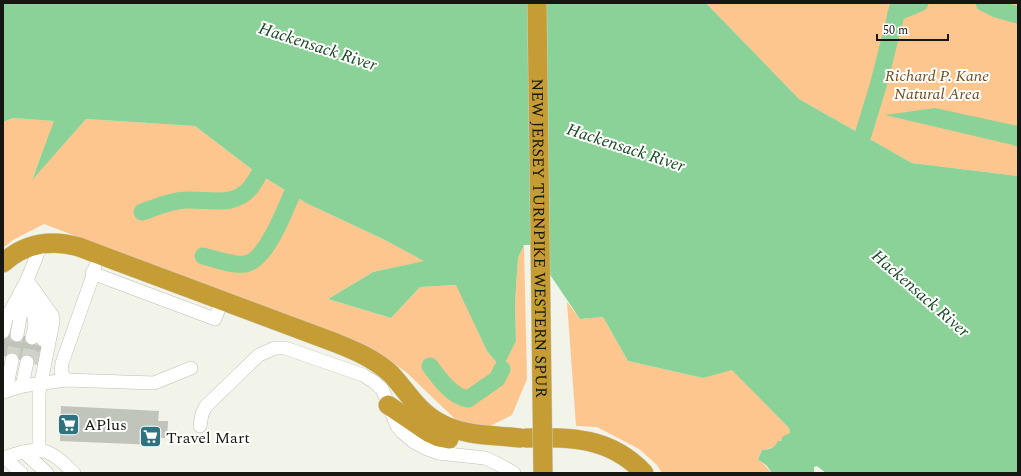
<svg xmlns="http://www.w3.org/2000/svg" width="1021" height="476" viewBox="0 0 1021 476" font-family="Spectral,serif">
  <style>
    .green { fill: #fdc68e }
    .water { fill: #8ad297 }
    .lines { fill: none; stroke-linecap: round; stroke-linejoin: round }
    .river { stroke: #8ad297; stroke-width: 17 }
    .building { fill: #c0c4bb }
    .minor-tunnel { stroke: #d1d2c9; stroke-width: 13; stroke-dasharray: 13 6; stroke-linecap: butt }
    .minor-casing { stroke: #bfbfb5; stroke-width: 14 }
    .highway-casing { stroke: #d0d0d0; stroke-width: 20 }
    .minor { stroke: #fff; stroke-width: 13 }
    .highway { stroke: #c59d34; stroke-width: 19 }
    .highway-bridge-casing { stroke: #d0d0d0; stroke-width: 20; stroke-linecap: butt }
    .highway-bridge { stroke: #c59d34; stroke-width: 19 }
    .labels { text-anchor: middle; stroke-width: 4; stroke-linejoin: round; paint-order: stroke }
    .park-label { font-size: 16px; font-style: italic; fill: #754c1b; stroke: #fffffe }
    .street-label { font-size: 16px; fill: #161612; stroke: #fffffe }
    .poi-label { font-size: 16px; fill: #161612; stroke: #fffffe; text-anchor: start }
    .water-label { font-size: 17px; font-style: italic; fill: #144822; stroke: #fffffe }
  </style>
  <rect width="100%" height="100%" fill="#f2f3e9"/>
  <!-- green -->
  <g class="green">
    <polygon points="706,3 1018,3 1018,176 912,163 799,99"/>
    <polygon points="13,118 55,121 32,179 86,119 195,126 254,171 306,203 385,240 425,261 373,272 328,299 391,318 420,287 457,285 487,351 502,369 516,340 515,304 518,258 524,245 527,379 512,415 486,428 455,419 406,372 373,349 44,224 13,240 3,248 3,122"/>
    <path d="M 567,302 L 580,319 L 603,317 L 628,361 L 703,378 L 732,369 L 789,428 L 790,433 C 776,441 782,447 762,450 L 758,458 L 772,473 L 662,473 L 657,465 L 639,449 L 597,427 L 576,426 Z"/>
  </g>
  <!-- water -->
  <g class="water">
    <path d="M 3,3 L 706,3 L 799,99 L 912,163 L 1018,176 L 1018,473 L 826,473 L 817,466 L 814,467 L 814,473 L 772,473 L 767,466 L 758,459 L 762,450 C 770,449 774,449 778,441 L 781,441 L 783,436 L 790,433 L 789,428 L 732,370 L 703,378 L 628,361 L 603,317 L 580,319 L 530,245 L 524,245 L 518,258 L 515,304 L 516,341 L 502,369 L 487,351 L 456,285 L 420,287 L 391,318 L 328,299 L 373,272 L 424,261 L 385,240 L 306,203 L 254,171 L 195,126 L 86,119 L 32,180 L 54,121 L 13,118 L 3,122 Z"/>
    <polygon points="935,108 1018,126 1018,147 1013,145 885,115"/>
  </g>
  <g class="lines">
    <!-- river -->
    <g class="river">
      <polyline points="984,3 996,9 1018,15"/>
      <polyline points="896,13 920,3"/>
      <polyline points="863,135 878,86 899,3"/>
      <path d="M 142,212 C 157,207 172,200 187,200 C 210,199 235,208 251,187 C 254,183 257,178 259,174"/>
      <path d="M 203,256 C 215,259 234,266 245,264 C 266,261 284,212 292,194"/>
      <path d="M 430,366 C 440,379 451,396 468,399 L 497,379 L 502,369"/>
    </g>
  </g>
  <!-- building -->
  <g class="building">
    <polygon points="3,331 44,340 39,364 3,356"/>
    <polygon points="61,406 159,411 158,421 168,421 167,438 156,438 156,445 60,441"/>
  </g>
  <g class="lines">
    <!-- minor-tunnel -->
    <g class="minor-tunnel">
      <polyline points="12,360 17,335"/>
      <polyline points="27,362 32,338"/>
      <polyline points="37,365 43,341"/>
    </g>
    <defs>
      <g id="minor">
        <polyline points="92,273 215,319 222,301"/>
        <polyline points="27,280 52,315 53,322 39,393 39,450"/>
        <polyline points="35,300 46,326 43,340"/>
        <polyline points="32,307 35,325 32,338"/>
        <polyline points="3,332 6,319 27,280 42,243"/>
        <polyline points="17,335 25,289"/>
        <polyline points="66,380 61,372 62,363 91,281 95,267"/>
        <polyline points="22,386 27,362"/>
        <polyline points="6,391 12,360"/>
        <polyline points="3,392 22,386 66,380 154,383 191,368"/>
        <polyline points="200,426 202,414 206,406 259,355 275,348 285,348 363,375 374,382 382,389 397,426 402,432 414,442 427,449 438,453 485,458 498,464 514,473"/>
        <polyline points="24,452 47,473"/>
        <polyline points="4,457 21,473"/>
        <path d="M 3,458 C 16,454 37,446 49,453 C 59,457 66,466 74,473"/>
      </g>
      <g id="highway">
        <path d="M 3,263 C 25,243 51,239 79,247 L 336,343 C 356,351 375,359 391,374 C 407,391 418,412 440,423 C 464,436 494,435 520,438"/>
        <polyline points="388,405 428,432 439,437 449,439"/>
        <path d="M 526,438 C 572,437 610,437 644,473"/>
      </g>
    </defs>
    <!-- minor casing -->
    <use href="#minor" class="minor-casing"/>
    <!-- highway casing -->
    <use href="#highway" class="highway-casing"/>
    <!-- minor -->
    <use href="#minor" class="minor"/>
    <!-- highway -->
    <use href="#highway" class="highway"/>
    <defs>
      <g id="highway-bridge">
        <path id="s1" d="M 537,3 L 543,473"/>
      </g>
    </defs>
    <!-- highway-bridge casing -->
    <use href="#highway-bridge" class="highway-bridge-casing"/>
    <!-- highway-bridge -->
    <use href="#highway-bridge" class="highway-bridge"/>
  </g>
  <!-- icons -->
  <defs>
    <symbol id="supermarket-square" viewBox="-11 -11 22 22"><rect x="-9" y="-9" width="18" height="18" rx="4" fill="#2d7480" stroke="#fffffe"/><path d="M-6-5.5h2.5l.6 2H6L4.5 2H-2.5L-4.4-4H-6ZM-1.5 3.2a1.3 1.3 0 1 0 .1 0ZM3 3.2a1.3 1.3 0 1 0 .1 0Z" fill="#fff"/></symbol>
  </defs>
  <g fill-rule="evenodd">
    <use href="#supermarket-square" x="56" y="412" width="25" height="25"/>
    <use href="#supermarket-square" x="138" y="424" width="25" height="25"/>
  </g>
  <g class="labels">
    <!-- park labels -->
    <g class="park-label">
      <text x="937" y="81">Richard P. Kane<tspan x="937" dy="18">Natural Area</tspan></text>
    </g>
    <!-- street labels -->
    <g class="street-label">
      <text dy="6" stroke="none"><textPath href="#s1" startOffset="235">NEW JERSEY TURNPIKE WESTERN SPUR</textPath></text>
    </g>
    <!-- poi labels -->
    <g class="poi-label">
      <text x="84" y="430">APlus</text>
      <text x="166" y="443">Travel Mart</text>
    </g>
    <!-- water labels -->
    <g class="water-label">
      <text transform="translate(318 46) rotate(18)" y="6">Hackensack River</text>
      <text transform="translate(626 147) rotate(18)" y="6">Hackensack River</text>
      <text transform="translate(921 293) rotate(41)" y="6">Hackensack River</text>
    </g>
  </g>
  <!-- border -->
  <rect width="1021" height="476" fill="none" stroke="#161612" stroke-width="8"/>
  <!-- scale -->
  <path d="M877 34v6h71v-6" fill="none" stroke="#161612" stroke-width="2"/>
  <text x="883" y="34" font-size="12" fill="#161612" stroke="#fffffe" stroke-width="3" paint-order="stroke">50 m</text>
</svg>
